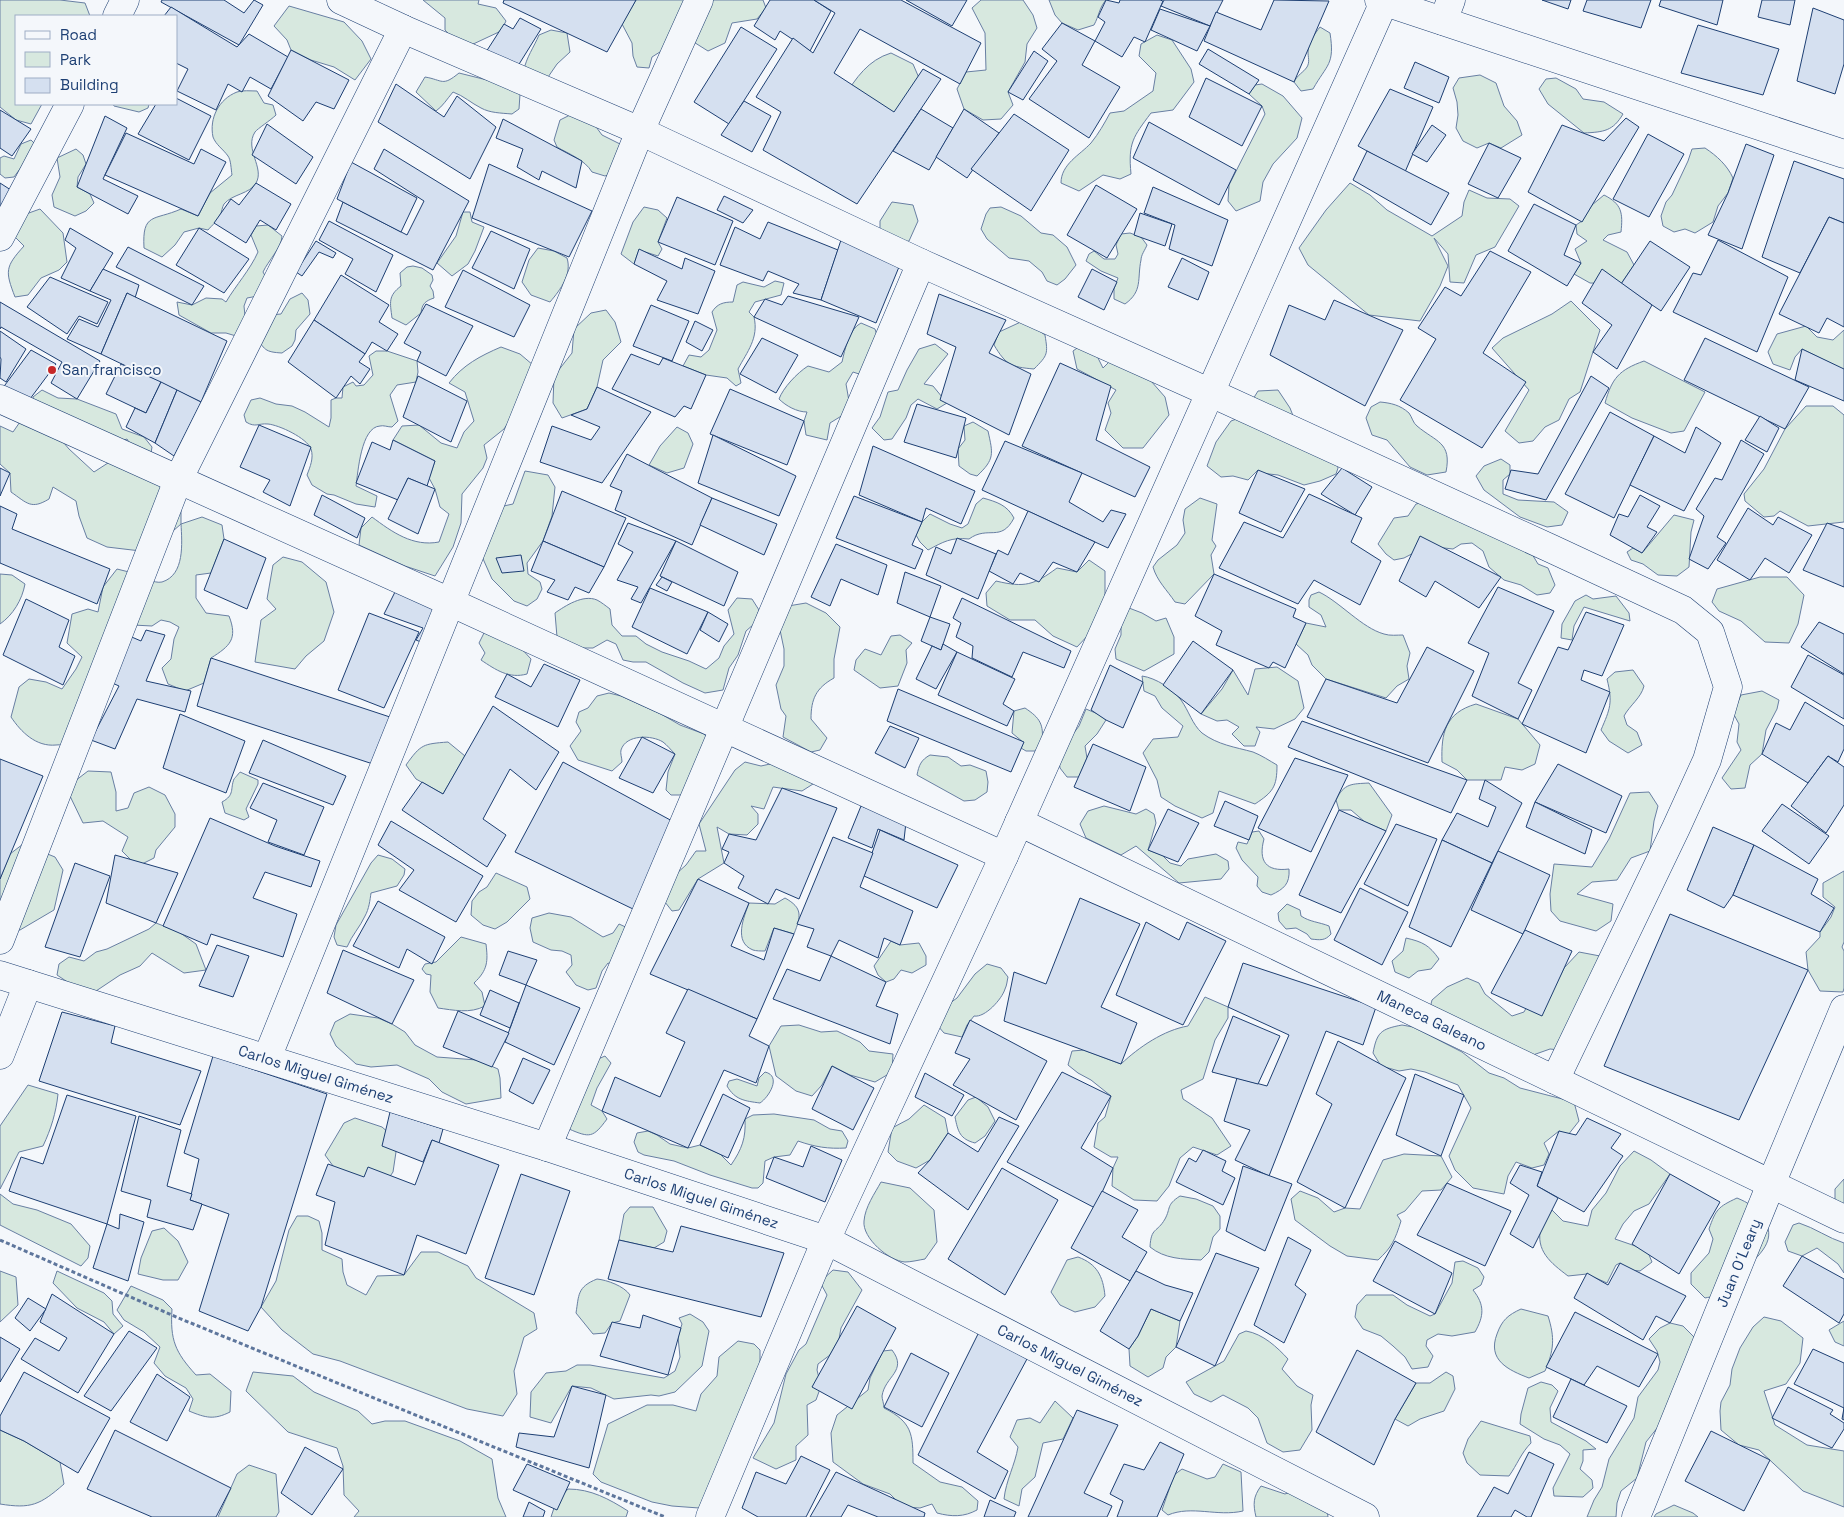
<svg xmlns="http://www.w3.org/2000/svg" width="1844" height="1517" viewBox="0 0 1844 1517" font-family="'Space Grotesk',sans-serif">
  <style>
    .green { fill: #d7e8df; stroke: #687fa3 }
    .building { fill: #d5e0f0; stroke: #1d3f73 }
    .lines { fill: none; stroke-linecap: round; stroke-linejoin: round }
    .street-casing { stroke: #1d3f73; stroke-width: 29 }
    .path { stroke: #5e769c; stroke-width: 3; stroke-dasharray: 4 2.5; stroke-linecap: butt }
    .street { stroke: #f4f7fb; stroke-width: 28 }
    .poi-dot { fill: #c62828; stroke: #f4f7fb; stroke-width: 2 }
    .labels { text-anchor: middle; stroke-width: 4; stroke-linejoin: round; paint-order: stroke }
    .poi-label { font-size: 15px; fill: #1d3f73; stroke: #f4f7fb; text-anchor: start }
    .street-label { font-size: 15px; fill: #1d3f73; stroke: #f4f7fb }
  </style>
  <rect width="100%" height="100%" fill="#f4f7fb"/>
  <!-- green -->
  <g class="green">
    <polygon points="0,0 60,0 85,3 90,16 16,16 16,104 42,104 31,124 16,120 0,107"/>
    <polygon points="423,0 479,0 478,4 496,8 506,21 501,31 469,46 460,46 445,30 445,18"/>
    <polygon points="636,0 763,0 766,8 757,19 732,23 725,43 708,51 673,29 663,50 652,57 649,68 637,67 633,56 632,43 622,24"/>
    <polygon points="981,0 1023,0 1033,15 1037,28 1027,44 1025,62 1008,92 1013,105 1001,119 983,120 964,109 957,89 966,72 986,70 985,33 972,8"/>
    <path d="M 1049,0 L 1106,0 C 1099,8 1099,16 1094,25 L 1078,30 L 1062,23 L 1055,15 Z"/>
    <polygon points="289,6 344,22 362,41 371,59 355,80 334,67 311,60 291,50 287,40 274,26"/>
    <path d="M 1320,27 L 1330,33 C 1335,65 1327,64 1313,89 L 1301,91 L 1294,82 C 1298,74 1303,73 1307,67 C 1310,62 1308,57 1308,52 C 1308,44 1315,33 1320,27 Z"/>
    <path d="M 551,30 L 567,33 L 570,52 L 557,64 L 546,80 L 524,70 C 526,58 534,47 539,35 Z"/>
    <path d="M 1157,35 L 1172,40 L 1191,69 L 1194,82 L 1173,110 L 1151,113 C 1133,137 1128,143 1131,174 L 1120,179 L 1103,175 L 1079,191 L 1061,183 C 1061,164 1080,155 1091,143 C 1099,133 1104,124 1110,113 L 1124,111 L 1153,91 L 1156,73 L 1139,56 L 1141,44 Z"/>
    <path d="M 891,53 L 913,64 L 919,78 L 914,93 L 886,123 L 844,97 C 856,78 868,60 891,53 Z"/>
    <path d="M 459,73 L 499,83 L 520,94 L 519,109 L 512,114 C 501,113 490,113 481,108 C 471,103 464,96 453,92 C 447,99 443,106 436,111 L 416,92 L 425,77 C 443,80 442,87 459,73 Z"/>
    <polygon points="1480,75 1496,83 1504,106 1517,121 1522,135 1501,148 1489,143 1477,148 1463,141 1456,128 1458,115 1457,102 1453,88 1459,78"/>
    <path d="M 1556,78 L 1576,89 L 1583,99 L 1604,102 L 1623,114 C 1613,131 1604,132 1584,133 L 1548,104 L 1539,89 L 1546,79 Z"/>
    <polygon points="1262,84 1283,96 1302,118 1297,138 1273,164 1263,182 1260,201 1236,211 1228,201 1229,185 1265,114 1262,106 1249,94 1255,85"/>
    <path d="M 257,91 L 264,103 L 273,105 L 276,115 C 271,120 257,129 255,132 C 244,149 265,168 256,183 C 250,194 232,194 224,204 C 222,207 222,212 220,215 C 218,221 212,225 208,230 L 199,228 L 184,232 L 175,245 L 162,257 L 144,248 C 142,212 154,221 181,209 L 198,216 L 210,193 L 232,175 C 231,169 231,160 228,156 C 223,149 216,145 213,137 C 209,118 219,99 237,92 C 242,90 251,91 257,91 Z"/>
    <polygon points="113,104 149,104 148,108 139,112 114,106"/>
    <path d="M 570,115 L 591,120 L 602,135 L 620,144 L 610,174 L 605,176 L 592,172 C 585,160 569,154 557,147 L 554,140 L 560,120 Z"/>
    <polygon points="31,140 37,146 14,177 5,178 0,174 0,158 4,156 14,159 21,144"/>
    <path d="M 1705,148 C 1717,156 1727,165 1733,178 L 1728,193 L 1718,206 L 1713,222 L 1695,233 L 1685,229 L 1674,232 L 1663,226 L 1661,216 L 1666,202 L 1672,195 L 1688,161 L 1692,149 Z"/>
    <polygon points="76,149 83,155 86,164 78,177 77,187 90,194 94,203 86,211 75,216 54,207 52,195 60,177 57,158"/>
    <polygon points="1350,183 1370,195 1387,210 1432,236 1462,216 1464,202 1469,190 1487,198 1510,199 1519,206 1495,247 1476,255 1464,283 1450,282 1448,254 1434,238 1448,266 1440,286 1420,321 1369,315 1308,265 1299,248 1326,210"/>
    <path d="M 1604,195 C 1622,204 1623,213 1621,232 L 1608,235 L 1603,240 L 1627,252 L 1634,265 L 1621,284 L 1590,283 L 1574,274 L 1581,263 L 1575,249 L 1587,241 L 1577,234 L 1576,225 L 1582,221 L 1592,205 Z"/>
    <polygon points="892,202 913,205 918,221 909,241 899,243 880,230 880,221"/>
    <polygon points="644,207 658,210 667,218 658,242 662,249 658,256 639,250 634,264 621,254 633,222"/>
    <polygon points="1001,207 1021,216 1041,233 1053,235 1067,247 1076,265 1065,279 1057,285 1047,281 1042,272 1029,261 1009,258 987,239 981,229 986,214 990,208"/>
    <path d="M 40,209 L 63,233 L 67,262 L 59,270 L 41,278 L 28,295 L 15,297 C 5,271 5,267 24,246 L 11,233 L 26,214 Z"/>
    <polygon points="463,212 470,212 472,222 484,227 475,251 468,264 452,276 437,263 456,236"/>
    <path d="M 268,225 L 282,236 C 282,247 268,261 263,272 L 268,281 L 258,296 L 247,298 L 244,306 L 245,316 L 236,336 L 226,333 L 211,333 L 179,315 L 177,302 L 192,305 L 206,298 L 222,299 L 226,302 C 236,285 250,270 258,252 L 251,235 L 256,226 Z"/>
    <path d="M 1130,233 L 1141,237 L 1147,245 C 1145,250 1141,255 1141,260 C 1137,279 1143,291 1125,304 L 1114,299 L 1114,289 L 1118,278 L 1101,271 L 1086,261 L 1089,254 L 1094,251 L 1104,259 L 1115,259 L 1118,254 L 1116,245 L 1121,234 Z"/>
    <path d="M 538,248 L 554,251 L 567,258 C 572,274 561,289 550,302 L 531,295 L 522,282 L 529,260 Z"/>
    <path d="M 413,266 L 422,268 L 432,275 L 433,280 L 430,286 L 433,291 L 434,298 C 425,301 422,304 421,313 L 406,325 L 392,318 C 390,302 388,296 401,286 L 400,273 L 407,267 Z"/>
    <path d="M 775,281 L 784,283 L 781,295 L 755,302 L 749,312 L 754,317 C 759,338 747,352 738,369 L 741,383 L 736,386 L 727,378 L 706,375 L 683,366 L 689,355 L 701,357 L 709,350 L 717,330 L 712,312 C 717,304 723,302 733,302 L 737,285 L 743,282 L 764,287 Z"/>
    <path d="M 302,293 L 308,300 L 310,314 L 296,330 L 295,340 L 292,346 L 282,353 C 265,352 264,350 256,335 L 270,315 L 281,314 L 290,299 Z"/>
    <polygon points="1571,301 1600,330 1580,392 1569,399 1559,420 1545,427 1533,441 1519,443 1505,431 1529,390 1492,348 1503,338 1552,314"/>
    <polygon points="606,310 615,322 621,342 603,360 597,387 587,409 562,418 553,403 554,376 572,353 574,329 591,313"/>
    <path d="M 1025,320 L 1045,335 C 1048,354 1048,355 1034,369 C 1011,367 1006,365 994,345 L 999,332 Z"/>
    <path d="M 861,323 L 875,329 L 882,352 L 862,375 L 853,372 L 846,384 L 849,401 L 843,415 L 830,423 L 827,440 L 806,435 L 804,421 L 807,412 C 797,412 786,406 779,399 C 783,388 797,373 808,366 L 829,372 L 842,362 C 845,349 849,329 861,323 Z"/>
    <polygon points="1806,326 1817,337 1833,340 1844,330 1844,370 1802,349 1795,357 1790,370 1773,364 1768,352 1777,334"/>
    <polygon points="1087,341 1096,354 1103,368 1112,359 1151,381 1165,397 1169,415 1143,448 1123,448 1105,430 1111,413 1108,403 1116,390 1077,369 1073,351"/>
    <polygon points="935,344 948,354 924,384 933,386 947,403 937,409 918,399 911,405 906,418 892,439 884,440 872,428 880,417 888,392 898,390 907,370 919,349"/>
    <path d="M 501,347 L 520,354 L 533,365 L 518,407 L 504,429 L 484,445 L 487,458 L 483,468 L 462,494 L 461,523 L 453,547 L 435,576 L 405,566 L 359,545 L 361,528 L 372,517 C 392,532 413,547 439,542 L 449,514 L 440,507 L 435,489 L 429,478 L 435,461 L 393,440 L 402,426 L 419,425 L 441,443 L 457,448 L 464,432 L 474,421 L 465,392 L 449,383 C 463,365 480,356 501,347 Z"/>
    <path d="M 376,351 L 387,351 L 417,361 L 418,372 L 416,382 L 397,385 L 390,395 L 398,421 L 392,427 C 388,427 383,425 380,426 C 361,427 358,472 356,486 L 377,496 L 375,507 L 356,504 L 334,495 L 327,494 L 312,485 L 307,475 C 310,467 314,458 311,449 C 307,438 279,425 268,424 C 258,423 256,428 246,422 L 244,415 L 251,400 L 260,398 L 276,404 L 292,406 L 305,412 L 329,427 L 331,418 L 331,400 L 336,398 L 342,398 L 343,387 L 353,382 L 356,386 L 364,385 L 373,375 L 369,356 Z"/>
    <path d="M 1644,361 L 1705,392 L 1684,431 L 1671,433 L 1632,418 L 1605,403 C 1612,378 1619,370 1644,361 Z"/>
    <polygon points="42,390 58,398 77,399 116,414 122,429 144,437 152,447 151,453 132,447 127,439 112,444 35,409 33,397"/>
    <polygon points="1278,390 1290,408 1297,426 1333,449 1338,468 1336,474 1320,481 1304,485 1278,475 1260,473 1258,470 1248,480 1233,476 1221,477 1207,466 1216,442 1231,421 1242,417 1258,391"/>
    <path d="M 1380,402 C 1391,403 1400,405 1409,413 C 1412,417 1413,423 1417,426 C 1436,442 1452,442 1446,472 L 1427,475 L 1410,467 L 1387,440 L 1372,435 L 1366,418 L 1371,407 Z"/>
    <polygon points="1806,406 1833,406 1844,415 1844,522 1808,526 1780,511 1774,516 1764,517 1745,501 1744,494 1764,469 1785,429"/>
    <path d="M 22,419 L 58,436 L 69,449 L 94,472 L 111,461 L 160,483 L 181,501 L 181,524 L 202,517 L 222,525 L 224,539 L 211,573 L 196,575 L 196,598 L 206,613 L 229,616 C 238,639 230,646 211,658 L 204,683 L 185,691 L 168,684 L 162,668 L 171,659 L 174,639 L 179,627 L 170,622 L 161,620 L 152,626 L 133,625 L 149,581 C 153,581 158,583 162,582 C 185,575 182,543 181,524 L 149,552 L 107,547 L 87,538 L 79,516 L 76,501 L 53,487 L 49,499 C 31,510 27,503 11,492 L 10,473 L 0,464 L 0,426 L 13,432 Z"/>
    <path d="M 973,422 L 988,431 C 993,454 995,459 977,476 L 970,474 L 959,466 L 958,449 L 965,440 L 964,426 Z"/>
    <polygon points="677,427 688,433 693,444 684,468 667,473 649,465 660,446"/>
    <polygon points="1501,459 1510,465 1510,474 1503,480 1503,494 1518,500 1554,502 1568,512 1562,525 1547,527 1520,517 1484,490 1476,476 1484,466"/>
    <polygon points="525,471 548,475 555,487 552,516 543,541 527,563 528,574 540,582 542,589 537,599 527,606 514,601 492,579 480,552 499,507 513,504"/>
    <path d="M 983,498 C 997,502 1007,505 1014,518 C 1001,543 988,525 969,539 C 951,537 943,542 928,550 L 920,542 L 916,535 L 922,522 L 930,514 L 950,524 L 962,528 L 968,524 L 976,504 Z"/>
    <path d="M 1200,498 L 1217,504 L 1212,540 L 1216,546 L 1211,555 L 1214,574 L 1185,604 L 1175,602 C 1167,590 1157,581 1153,567 L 1158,560 L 1177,545 L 1185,533 L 1183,520 L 1185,509 Z"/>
    <polygon points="1434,500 1532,554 1538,564 1548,568 1555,585 1550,593 1537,595 1521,585 1504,580 1489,567 1483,551 1472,543 1461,544 1453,549 1427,546 1404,558 1394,560 1386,554 1378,544 1394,518 1408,516 1416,504"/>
    <polygon points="1674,515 1694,520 1691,532 1689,567 1677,576 1658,575 1643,564 1631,560 1627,552 1633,548 1642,553"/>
    <polygon points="283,557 302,562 326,582 334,612 324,641 306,656 295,669 255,662 261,620 276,609 267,599 273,565"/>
    <path d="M 1089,560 L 1105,571 L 1105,609 L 1091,632 L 1077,647 L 1053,636 L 1035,620 L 1010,620 L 987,606 L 986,593 L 996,581 C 1025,588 1034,585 1057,568 L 1077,572 Z"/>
    <path d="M 117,569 L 129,572 L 83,738 C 75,740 65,745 56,745 C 36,747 21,732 11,717 L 19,687 L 29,679 L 46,682 L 62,689 L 76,669 L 82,657 L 67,643 L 72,614 L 88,609 L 98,612 L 103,587 Z"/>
    <path d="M 0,574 L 12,575 L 25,584 C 22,600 13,615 0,624 Z"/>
    <polygon points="1760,577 1787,577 1804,595 1798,624 1789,643 1765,642 1741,621 1719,611 1712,602 1717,589"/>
    <path d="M 1319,592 C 1340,602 1362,628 1384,634 C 1390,636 1397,635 1403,635 L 1410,653 L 1407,666 L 1409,679 L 1397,686 L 1386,698 L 1326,679 L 1312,665 L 1308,655 L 1296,644 L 1306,623 L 1326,627 L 1321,615 L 1309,607 L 1309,600 L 1311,595 Z"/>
    <polygon points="1586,595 1593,599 1616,596 1629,613 1630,621 1584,607 1574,626 1572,640 1561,638 1562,624 1575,601"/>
    <path d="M 737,598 L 752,599 L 759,610 L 754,624 L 746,631 L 738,655 L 729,668 L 723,690 L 705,693 L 683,683 L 646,662 L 633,662 L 623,660 L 616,644 L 607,640 L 593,648 L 581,648 L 557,637 L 555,613 C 565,606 583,594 597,600 C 601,602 606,606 610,609 L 612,625 L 622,636 L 636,636 L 646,644 L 662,652 L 689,661 L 706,669 L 719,658 L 724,646 L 734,634 L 728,610 Z"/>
    <path d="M 806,603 L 826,613 L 840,627 L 834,659 L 834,678 C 816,688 811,699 811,719 L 827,738 L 820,750 L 811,752 L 783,737 L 786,716 L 781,709 L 776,685 L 784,666 L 784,649 L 780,630 L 788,606 Z"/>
    <polygon points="1129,608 1142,613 1156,621 1166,618 1174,637 1174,654 1144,671 1116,659 1115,649 1121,635 1121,617"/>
    <path d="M 485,631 L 519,646 L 531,659 L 527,674 C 509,679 496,670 481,660 L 485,653 L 479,643 Z"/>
    <polygon points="900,635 912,643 906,650 907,663 898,686 880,688 854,670 856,660 865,649 881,655 891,636"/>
    <polygon points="1277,667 1298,681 1304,708 1295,719 1274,729 1256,727 1260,732 1255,746 1244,746 1232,734 1239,727 1227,720 1217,721 1201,714 1222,689 1233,670 1248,695 1255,669"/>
    <path d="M 1633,670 L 1644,686 C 1641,698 1630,705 1624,716 L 1627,725 L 1637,732 L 1642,745 L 1628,753 L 1609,741 L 1601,730 C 1610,709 1613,703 1607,679 L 1615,672 Z"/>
    <path d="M 1142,676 C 1156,678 1173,689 1181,700 C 1189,711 1192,724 1202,733 C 1218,745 1235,747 1253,752 C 1261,755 1270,761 1277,765 C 1277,787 1273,792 1255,804 L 1219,791 L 1213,813 L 1202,818 L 1175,806 L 1161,797 L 1157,780 L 1143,753 L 1153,739 L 1178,737 L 1183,726 L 1162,708 L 1155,696 L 1144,691 Z"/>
    <polygon points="1762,691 1779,700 1777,709 1766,730 1762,754 1750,765 1745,788 1731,789 1722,778 1741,750 1737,742 1739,724 1733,713 1741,695"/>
    <path d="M 609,693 L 621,696 L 661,714 L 680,725 L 704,734 L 722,754 L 690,795 L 671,795 L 666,790 L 668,772 L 675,754 C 671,750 667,745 663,742 C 652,735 626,734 621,750 C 620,753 622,758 622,762 L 612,771 L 578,760 L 570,746 L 581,731 L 576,722 L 579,712 L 588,708 L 597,696 Z"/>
    <path d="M 1476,704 L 1518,719 L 1540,745 L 1535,764 L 1522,770 L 1505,767 L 1501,780 L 1467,780 L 1457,770 L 1442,762 C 1441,733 1445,713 1476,704 Z"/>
    <path d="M 1025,708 C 1040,718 1044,724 1042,743 L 1035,751 L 1026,751 L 1021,748 L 1023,742 L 1012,733 L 1014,711 Z"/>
    <polygon points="1086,709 1098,714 1106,720 1097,734 1085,746 1087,758 1079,777 1067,777 1060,768 1058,754 1079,726"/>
    <path d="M 448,742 L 465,756 L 443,794 L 416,779 L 406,765 C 421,744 423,744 448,742 Z"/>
    <path d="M 930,755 L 948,757 L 961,766 L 970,765 L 986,771 L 988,782 L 987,792 L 975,800 L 964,801 L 917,775 C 919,765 921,760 930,755 Z"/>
    <polygon points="745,762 761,766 770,764 806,776 813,784 802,791 773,787 764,809 751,806 758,814 758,824 747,835 729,834 717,827 724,863 698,879 679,910 672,911 661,897 666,883 686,865 696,851 706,851 699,824 735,770"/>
    <polygon points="88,771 111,772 116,792 116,811 128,808 134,793 149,787 165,795 175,814 175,827 156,850 154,858 142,864 131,860 122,851 128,837 103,821 83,823 69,794 75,781"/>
    <path d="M 240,772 L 258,780 L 258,784 L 246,809 L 249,817 L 244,820 L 225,813 L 222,802 C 235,795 230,789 234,779 C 235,778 240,772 240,772 Z"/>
    <path d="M 1369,783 L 1392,815 L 1386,831 L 1365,822 L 1351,810 L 1339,810 L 1336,800 C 1344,783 1352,784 1369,783 Z"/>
    <polygon points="1649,792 1658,806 1654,821 1650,851 1631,858 1617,880 1592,882 1577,894 1613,904 1611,921 1596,931 1560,921 1551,911 1550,894 1554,864 1592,867 1609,839 1630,793"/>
    <polygon points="1104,806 1136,814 1146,809 1154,814 1156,823 1148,850 1162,855 1170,863 1181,866 1188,859 1216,854 1228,861 1229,869 1221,879 1179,883 1136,846 1121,855 1086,838 1080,824 1088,811"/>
    <path d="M 1259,831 L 1264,839 C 1258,861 1266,872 1289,869 C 1290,884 1284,889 1271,895 L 1262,892 L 1257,886 L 1258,877 L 1242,860 L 1236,848 L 1238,842 L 1247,844 L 1252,832 Z"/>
    <polygon points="23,844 55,857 63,870 54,910 20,930 0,932 0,879 10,854"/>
    <path d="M 378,855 L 392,859 L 405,869 L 404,875 L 397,886 L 371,893 C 370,900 369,909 365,916 C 360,927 352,935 347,947 L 337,945 L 334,937 L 336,925 L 371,863 Z"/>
    <polygon points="1844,871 1844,942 1842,947 1844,951 1844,988 1843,992 1820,991 1808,970 1806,952 1820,937 1820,932 1831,917 1835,907 1823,897 1823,883"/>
    <polygon points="496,873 527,887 530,899 507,922 495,929 483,925 471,915 472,901 479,892 487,887"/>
    <path d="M 785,898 C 803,908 801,916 794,934 L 774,928 L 765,951 C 761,951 756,951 753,950 C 733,942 744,917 749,903 L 775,904 Z"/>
    <path d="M 1287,904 L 1300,910 L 1301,916 C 1310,922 1319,922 1329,926 L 1331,934 C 1325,941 1320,940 1311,939 L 1307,934 L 1296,928 L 1286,929 L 1279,921 L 1278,913 Z"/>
    <polygon points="549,913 571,917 603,937 613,933 619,924 630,929 614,966 608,963 602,971 596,988 588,990 576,985 566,972 572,965 571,955 562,951 551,950 533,942 530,928 532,918"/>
    <polygon points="156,923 179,932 196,944 206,970 184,973 152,953 140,966 120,975 96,991 69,983 57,975 59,964 69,957 84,961 96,952 107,949 149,929"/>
    <path d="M 461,937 L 486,944 C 488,961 488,970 474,983 L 482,992 L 485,1006 C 470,1014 453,1010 438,1008 L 430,992 L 431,975 L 426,974 L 422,969 L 425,964 L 436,962 Z"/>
    <path d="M 1406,938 C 1423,942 1429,945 1439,959 L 1431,969 L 1418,971 L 1409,978 L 1395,972 L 1392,961 L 1403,951 Z"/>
    <polygon points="891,941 900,945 919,943 926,956 926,965 912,973 901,970 894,979 886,982 878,975 874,966"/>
    <polygon points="1579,952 1600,956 1570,1051 1550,1049 1533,1055 1429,1012 1432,1000 1447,987 1467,978 1479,983 1485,994 1512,1016 1524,1012 1535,991 1555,986 1564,968"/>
    <path d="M 987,964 L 1001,968 L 1008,977 C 1007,981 1007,985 1005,989 C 1002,999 985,1018 974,1016 L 967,1025 L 962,1037 L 944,1033 L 938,1026 L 950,1003 L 957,998 L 975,974 Z"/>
    <path d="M 1205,997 L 1228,1007 L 1228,1018 L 1215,1040 L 1203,1079 L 1181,1090 L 1183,1099 L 1212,1118 L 1231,1146 L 1217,1155 L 1193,1147 L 1180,1158 L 1169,1186 L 1157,1201 L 1134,1200 L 1112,1186 L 1113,1168 L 1118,1157 L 1111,1157 L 1094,1147 L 1098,1123 L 1105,1117 L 1111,1096 L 1091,1080 L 1078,1073 L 1068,1065 L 1072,1051 L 1084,1050 L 1121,1064 C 1139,1047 1164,1030 1188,1026 Z"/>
    <polygon points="350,1014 378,1018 392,1024 405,1032 415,1045 437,1057 477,1060 498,1069 500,1078 501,1098 466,1104 442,1092 429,1079 397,1065 371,1067 356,1064 336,1046 330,1034 335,1022"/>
    <polygon points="799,1025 821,1032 837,1031 860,1042 869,1051 893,1054 892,1072 875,1082 850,1075 832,1066 822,1085 812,1096 796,1091 776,1076 769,1046 781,1026"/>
    <path d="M 1402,1025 L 1413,1027 L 1462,1052 L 1489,1073 L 1504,1078 L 1520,1088 L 1574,1102 L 1579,1121 L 1568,1135 L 1559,1131 L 1544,1143 L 1549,1154 L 1544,1165 L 1532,1168 L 1516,1162 L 1508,1176 L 1504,1194 L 1473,1188 L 1455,1170 L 1449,1156 L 1471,1108 L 1458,1085 L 1425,1072 L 1411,1069 L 1399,1071 L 1381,1066 L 1373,1053 C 1377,1032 1381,1029 1402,1025 Z"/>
    <path d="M 605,1056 L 611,1063 L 597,1088 L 591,1105 L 602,1111 L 607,1119 C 593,1138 590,1138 569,1129 L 571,1120 L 575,1116 L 574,1104 L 596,1060 Z"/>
    <path d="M 765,1072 C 782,1076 769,1097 760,1103 C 745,1101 735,1100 727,1086 L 729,1081 L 737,1079 L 757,1086 L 759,1078 Z"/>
    <path d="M 28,1085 L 58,1094 C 56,1113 51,1129 43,1146 L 19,1152 L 0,1189 L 0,1126 Z"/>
    <path d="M 976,1097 L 988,1107 L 995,1121 L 985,1136 L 975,1143 C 960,1139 958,1132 955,1117 L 968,1100 Z"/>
    <polygon points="924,1105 945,1118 948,1133 930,1160 916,1168 897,1161 888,1152 892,1128 909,1119"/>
    <path d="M 774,1114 L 814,1120 L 830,1129 L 842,1131 L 848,1141 L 846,1148 C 828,1149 815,1147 798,1141 L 790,1155 L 774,1157 L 765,1161 L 763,1183 L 758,1188 L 752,1188 L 710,1175 L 674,1161 L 644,1155 L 638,1152 L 634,1142 L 637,1133 L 648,1131 L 657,1135 L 670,1144 L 688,1148 L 700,1145 L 720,1154 L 731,1165 C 742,1149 746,1138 745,1119 L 753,1115 Z"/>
    <polygon points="355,1118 382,1127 389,1133 396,1152 393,1172 384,1185 339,1174 325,1155 344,1123"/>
    <path d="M 1634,1151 L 1651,1160 L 1670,1174 L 1649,1204 L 1634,1211 L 1623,1224 L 1615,1239 L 1647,1250 L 1652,1262 L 1640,1271 L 1628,1270 L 1620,1263 L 1616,1265 L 1607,1283 L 1587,1274 L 1568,1276 C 1551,1263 1535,1251 1541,1227 C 1542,1221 1549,1215 1552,1210 L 1563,1221 L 1588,1226 L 1592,1210 L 1606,1193 L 1620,1166 Z"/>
    <path d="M 1404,1154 L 1441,1156 L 1452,1177 L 1441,1190 L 1422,1191 L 1405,1211 L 1397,1215 L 1401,1221 C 1395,1240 1392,1247 1378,1260 L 1347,1256 L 1330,1246 L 1295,1220 L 1291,1199 L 1300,1191 L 1318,1198 L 1334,1212 L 1345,1208 L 1360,1209 L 1383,1160 Z"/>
    <polygon points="1844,1179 1844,1210 1835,1199 1835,1189"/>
    <path d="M 881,1182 L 910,1188 L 934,1210 L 937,1242 L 925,1259 C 919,1260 911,1262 905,1262 C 889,1261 862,1238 864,1221 C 865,1207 875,1193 881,1182 Z"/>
    <polygon points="0,1194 13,1204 37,1210 71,1224 90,1246 88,1258 81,1266 0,1225"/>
    <path d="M 1180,1196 L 1196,1199 L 1213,1206 L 1220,1216 L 1220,1229 L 1213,1237 L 1209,1252 L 1201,1260 C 1182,1259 1165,1259 1150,1247 C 1151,1227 1157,1233 1165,1219 C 1171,1208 1166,1205 1180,1196 Z"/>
    <path d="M 1737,1198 C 1749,1203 1753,1206 1761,1216 C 1781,1239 1758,1256 1742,1272 C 1735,1279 1726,1292 1717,1296 C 1714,1297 1708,1297 1705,1298 L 1691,1284 L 1691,1273 L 1709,1253 L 1713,1239 L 1709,1229 C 1716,1209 1718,1207 1737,1198 Z"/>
    <polygon points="630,1207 653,1207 667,1231 664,1242 654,1248 619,1240 624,1214"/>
    <polygon points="297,1216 308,1216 319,1221 322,1233 322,1250 342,1259 343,1272 347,1285 366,1295 377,1276 404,1275 421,1252 438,1252 468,1266 476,1278 534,1313 537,1329 524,1337 514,1371 517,1394 503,1416 467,1409 340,1361 313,1354 282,1330 261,1307 276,1281 289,1230"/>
    <path d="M 1799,1223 C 1815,1228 1828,1238 1844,1243 L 1844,1273 L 1838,1264 L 1817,1248 L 1802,1256 L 1788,1251 L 1785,1242 L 1793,1225 Z"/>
    <polygon points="164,1228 178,1241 188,1262 178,1280 163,1280 138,1274 141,1258 152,1231"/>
    <path d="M 1078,1257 C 1097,1264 1103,1276 1105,1296 L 1095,1307 L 1075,1312 L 1060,1305 L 1051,1292 L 1067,1260 Z"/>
    <path d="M 1463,1261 L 1478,1268 L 1484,1277 L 1481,1285 L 1473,1290 C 1485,1305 1484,1316 1475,1332 L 1452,1336 L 1438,1334 L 1427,1340 L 1426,1346 L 1433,1356 L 1428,1367 L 1412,1369 L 1405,1357 L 1393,1346 L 1381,1336 L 1363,1329 L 1355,1317 L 1357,1305 L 1366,1295 L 1393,1295 L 1407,1305 L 1430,1316 L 1435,1314 L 1452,1283 L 1455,1262 Z"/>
    <polygon points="833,1270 848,1272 862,1290 841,1328 839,1339 830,1355 818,1364 817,1370 821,1386 816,1400 807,1405 808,1435 796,1446 796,1460 776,1469 753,1458 774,1423 786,1374 799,1350 806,1344 827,1295 820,1282"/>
    <polygon points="0,1271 16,1277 18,1305 0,1322"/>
    <polygon points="57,1271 104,1293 112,1301 113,1314 123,1326 114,1334 104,1322 77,1308 53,1283"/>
    <path d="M 597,1279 C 607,1280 624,1286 630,1295 L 620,1321 L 612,1323 L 605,1333 L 593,1334 L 576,1313 C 579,1295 577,1287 597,1279 Z"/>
    <path d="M 131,1286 L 163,1300 L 172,1309 C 170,1340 175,1352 196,1375 L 210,1374 L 231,1391 L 230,1412 C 214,1420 206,1418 189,1411 L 193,1399 L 186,1388 L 165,1376 L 154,1363 L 160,1347 L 144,1332 L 124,1320 L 117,1310 Z"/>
    <polygon points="1151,1309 1180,1321 1176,1347 1166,1357 1163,1368 1148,1377 1130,1366 1129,1349 1138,1336"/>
    <path d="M 1521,1309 L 1548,1316 C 1555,1338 1554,1350 1545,1371 L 1529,1378 C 1508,1370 1487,1360 1497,1334 C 1502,1320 1508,1315 1521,1309 Z"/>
    <polygon points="690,1314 703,1322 709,1331 702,1366 675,1392 659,1396 651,1395 614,1399 591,1388 572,1386 551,1423 530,1417 531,1392 546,1373 566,1371 577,1365 590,1365 664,1378 675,1371 680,1357 678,1337 682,1324 679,1318"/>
    <polygon points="1764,1317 1781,1321 1803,1338 1800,1363 1786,1384 1764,1391 1775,1425 1807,1445 1844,1451 1844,1507 1803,1491 1759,1450 1739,1445 1721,1430 1720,1411 1721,1402 1730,1385 1732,1369 1740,1348 1753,1327"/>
    <polygon points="1844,1321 1844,1346 1835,1342 1829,1330"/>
    <polygon points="1670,1323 1683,1326 1696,1339 1658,1427 1646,1442 1637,1478 1621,1491 1617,1503 1616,1517 1587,1517 1594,1500 1602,1487 1609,1459 1634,1418 1638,1397 1658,1370 1660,1362 1657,1351 1649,1339 1660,1328"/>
    <path d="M 1246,1331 C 1263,1334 1277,1347 1288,1359 L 1282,1369 L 1297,1386 L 1313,1395 L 1311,1405 L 1312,1430 L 1300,1450 L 1283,1452 L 1267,1443 L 1258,1418 L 1248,1408 L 1223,1395 L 1211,1402 L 1194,1394 L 1186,1382 L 1224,1361 L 1239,1334 Z"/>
    <polygon points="738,1341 754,1344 760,1350 760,1364 699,1508 672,1506 652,1502 601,1482 593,1474 608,1424 647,1405 673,1405 696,1411 701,1394 717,1376 719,1357"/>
    <path d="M 892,1350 C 908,1371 885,1376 882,1396 C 882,1399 884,1404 884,1408 C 912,1422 913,1434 913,1463 L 940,1482 L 962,1487 L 978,1501 L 977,1510 C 964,1517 952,1517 937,1513 L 932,1504 L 920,1508 L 903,1507 L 890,1494 L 863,1484 L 833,1462 L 831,1433 L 837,1415 L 868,1390 L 870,1378 L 883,1351 Z"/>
    <polygon points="253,1372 293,1376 314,1392 358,1411 372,1424 385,1421 405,1421 460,1441 492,1459 498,1498 506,1517 354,1517 359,1511 344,1495 343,1466 337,1448 288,1432 246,1391"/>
    <polygon points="1446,1372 1453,1376 1455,1389 1444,1411 1420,1419 1408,1426 1395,1419 1416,1383 1430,1383"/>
    <polygon points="1541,1382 1552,1385 1558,1391 1550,1408 1551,1422 1586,1441 1596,1449 1583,1450 1583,1461 1580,1469 1592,1480 1593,1488 1583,1497 1554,1496 1553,1488 1570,1454 1560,1445 1544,1439 1520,1424 1521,1414 1528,1388"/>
    <path d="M 1055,1401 L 1073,1418 L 1063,1439 L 1043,1443 L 1035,1477 L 1022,1489 L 1019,1506 L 1004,1499 C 1006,1480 1015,1465 1018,1447 L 1010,1437 L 1017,1420 L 1030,1418 L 1040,1423 Z"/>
    <path d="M 1481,1421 L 1530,1436 L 1531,1443 C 1521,1453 1517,1465 1509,1476 L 1480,1475 L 1467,1463 L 1463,1453 L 1468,1439 Z"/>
    <path d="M 0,1430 L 24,1441 L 60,1462 L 64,1484 C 40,1505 31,1509 0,1504 Z"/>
    <path d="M 1223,1464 L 1241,1472 L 1243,1511 C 1217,1517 1192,1505 1168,1515 L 1162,1510 L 1174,1475 L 1182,1469 L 1207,1479 L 1215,1477 Z"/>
    <polygon points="249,1465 276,1474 279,1512 276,1517 218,1517 237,1474"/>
    <path d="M 1261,1486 L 1285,1494 L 1293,1491 L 1327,1510 L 1328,1517 L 1256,1517 C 1253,1504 1253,1497 1261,1486 Z"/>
    <path d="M 568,1489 C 591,1489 609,1499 628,1511 L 626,1517 L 551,1517 L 556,1502 Z"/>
    <polygon points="1674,1505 1693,1513 1698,1517 1654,1517 1656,1514"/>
  </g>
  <!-- building -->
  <g class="building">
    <polygon points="162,0 224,0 244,13 254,0 263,5 239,45 161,2"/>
    <polygon points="504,0 636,0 607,52 503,3"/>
    <polygon points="770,0 814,0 831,11 810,51 780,31 775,40 754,26"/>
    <polygon points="814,0 901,0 981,43 960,84 860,29 834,73 894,112 923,69 941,79 857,204 763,150 781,112 756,97 793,38 813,53 835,13"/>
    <polygon points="906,0 967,0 952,26"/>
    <polygon points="1106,0 1119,3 1120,0 1160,0 1163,1 1145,42 1134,37 1122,57 1095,41 1105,22 1098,17"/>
    <polygon points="1164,0 1223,0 1210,26 1161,6"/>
    <polygon points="1274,0 1329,1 1294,82 1204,41 1216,12 1261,30"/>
    <polygon points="1542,0 1571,0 1568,9"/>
    <polygon points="1587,0 1651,0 1641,28 1583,11"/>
    <polygon points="1661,0 1723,0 1717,25 1659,6"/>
    <polygon points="1762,0 1795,0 1790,25 1758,17"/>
    <polygon points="171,7 237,47 249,34 288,57 271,89 250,77 242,92 228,84 216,110 177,91 188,69 176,63 176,16 164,16"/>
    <polygon points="1813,8 1844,20 1844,64 1835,94 1797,81"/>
    <polygon points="1160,9 1210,26 1197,51 1151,30"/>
    <polygon points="520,18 541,29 516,69 486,52 504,24 513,29"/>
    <polygon points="1062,23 1095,41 1082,65 1120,87 1089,138 1029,99 1057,61 1042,49"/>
    <polygon points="1698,25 1779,49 1763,95 1681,73"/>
    <polygon points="741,27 777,49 729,124 694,102"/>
    <polygon points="1208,49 1259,80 1249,94 1199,64"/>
    <polygon points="291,50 349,80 334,109 316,102 303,121 268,96"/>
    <polygon points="1034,51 1048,61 1023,100 1008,92"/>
    <polygon points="1415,62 1449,77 1439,103 1404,88"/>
    <polygon points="1206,78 1262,106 1242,146 1189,117"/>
    <polygon points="396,84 444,117 457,96 496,127 470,179 378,122"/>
    <polygon points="1390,89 1433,107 1405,172 1358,146"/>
    <polygon points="176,98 211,116 189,160 138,134 156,104 176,104"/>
    <polygon points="744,101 771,116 752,152 721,135"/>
    <polygon points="921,109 953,128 929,170 893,151"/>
    <polygon points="964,109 999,133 967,178 936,157"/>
    <polygon points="0,110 31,129 12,156 0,148"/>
    <polygon points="1014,114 1069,150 1031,211 971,169"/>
    <polygon points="105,116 127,128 103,179 138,196 128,214 77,187"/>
    <polygon points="1626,118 1639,127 1582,222 1528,192 1562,125 1604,141"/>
    <polygon points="503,119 582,161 576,188 542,171 539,180 517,167 523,149 496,138"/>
    <polygon points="1149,122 1236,170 1219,205 1133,158"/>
    <polygon points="267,124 313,157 296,184 252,155"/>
    <polygon points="1432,125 1446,135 1427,162 1412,154"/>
    <polygon points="126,133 194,164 201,149 226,162 198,216 105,175"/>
    <polygon points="1648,134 1684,154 1649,217 1613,199"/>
    <polygon points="1489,143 1521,158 1498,198 1468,184"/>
    <polygon points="1746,144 1774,155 1742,249 1708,235 1728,193"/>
    <polygon points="384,149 469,201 433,270 336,221 343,202 407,235 424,201 374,169"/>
    <polygon points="1367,151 1449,193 1431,225 1353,180"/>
    <polygon points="1794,161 1844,179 1844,223 1829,217 1800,273 1762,257"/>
    <polygon points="351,162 417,198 401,232 337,199"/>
    <polygon points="489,164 592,211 569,257 472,218"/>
    <polygon points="0,183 14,192 0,219"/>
    <polygon points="256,183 291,204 276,230 260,220 246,243 214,223 231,199 239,205"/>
    <polygon points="1096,185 1137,209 1107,258 1067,235"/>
    <polygon points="1153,187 1228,220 1212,266 1169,249 1175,225 1144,213"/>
    <polygon points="724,196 753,210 743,223 717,210"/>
    <polygon points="677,197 733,221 715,265 658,242"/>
    <polygon points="1534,204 1576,225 1564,255 1581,263 1567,286 1508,251"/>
    <polygon points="1140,213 1172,224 1165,246 1134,235"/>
    <polygon points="1829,217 1844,223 1844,327 1827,318 1819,333 1779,314"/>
    <polygon points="329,221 393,255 376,292 345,274 353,259 319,240"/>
    <polygon points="768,222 838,250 821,300 793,293 799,284 768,271 763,281 720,265 735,227 760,239"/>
    <polygon points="70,228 113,253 90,291 61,278 76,248 65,240"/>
    <polygon points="199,228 249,259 224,293 176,265"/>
    <polygon points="491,231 530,249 514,289 472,268"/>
    <polygon points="842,237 901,262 876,323 821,300"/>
    <polygon points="1718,240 1788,277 1757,352 1673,312 1693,273 1701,275"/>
    <polygon points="316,241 336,253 333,258 319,252 302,276 296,272"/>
    <polygon points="1650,241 1690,267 1661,311 1621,284"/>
    <polygon points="128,247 204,286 192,305 116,267"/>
    <polygon points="639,249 682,269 685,258 715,271 698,314 657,300 667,281 634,264"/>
    <polygon points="1490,251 1531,272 1483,353 1526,382 1482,448 1400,400 1436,339 1418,328 1445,287 1461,296"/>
    <polygon points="1182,258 1209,272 1198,300 1168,287"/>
    <polygon points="103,269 139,285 135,298 127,293 101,354 67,339 79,319 98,327 111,300 90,291"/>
    <polygon points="1092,269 1117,282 1104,310 1078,297"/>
    <polygon points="1602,269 1652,305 1617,369 1593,352 1612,325 1582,303"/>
    <polygon points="463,270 530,305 514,337 445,307"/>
    <polygon points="341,275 389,305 379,322 398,334 387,351 372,342 365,354 314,320"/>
    <polygon points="50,277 108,302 97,324 79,316 67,334 27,307"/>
    <polygon points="127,293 227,341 201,402 101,354"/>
    <polygon points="939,294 1006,320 989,353 1031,374 1009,435 940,400 956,347 927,334"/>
    <polygon points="788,296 859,317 841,357 754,317 765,299 782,305"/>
    <polygon points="1334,300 1403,330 1365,406 1270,355 1289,305 1325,320"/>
    <polygon points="0,302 100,361 77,399 51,383 62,362 1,327 0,329"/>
    <polygon points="426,304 473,326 446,376 417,361 421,352 404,343"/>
    <polygon points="651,305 689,321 672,361 633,346"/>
    <polygon points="314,320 365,354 359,362 370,369 360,384 351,376 336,398 288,362"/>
    <polygon points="695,321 713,330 702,351 686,342"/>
    <polygon points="0,331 26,349 6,382 0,378 1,359 0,357"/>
    <polygon points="762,338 798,355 776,393 740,374"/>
    <polygon points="1705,338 1809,387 1785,429 1684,380"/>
    <polygon points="1802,349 1844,369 1844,401 1795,380"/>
    <polygon points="31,350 56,364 24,407 2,389"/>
    <polygon points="631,354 659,365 663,358 706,375 691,409 684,406 675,417 612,389"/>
    <polygon points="1060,363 1111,386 1096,440 1150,467 1135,497 1022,446"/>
    <polygon points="121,364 161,382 146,413 106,394"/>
    <polygon points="418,376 467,401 451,442 403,417"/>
    <polygon points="1591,376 1609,388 1546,500 1505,489 1511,470 1538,474"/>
    <polygon points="161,382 177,390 155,443 126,427 135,408 146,413"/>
    <polygon points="597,387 651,412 602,483 540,462 552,426 591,440 600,427 571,415 587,409"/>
    <polygon points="730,389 804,421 787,465 710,434"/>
    <polygon points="177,390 201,402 174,456 155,443"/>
    <polygon points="917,404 966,418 956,458 904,442"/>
    <polygon points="1610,412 1654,436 1614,518 1565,494"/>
    <polygon points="1760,416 1779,428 1767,452 1745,440"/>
    <polygon points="259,425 311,447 290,506 263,492 270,480 240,467"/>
    <polygon points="1696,427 1721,443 1684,511 1630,485 1654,436 1685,453"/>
    <polygon points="713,435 796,476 779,516 698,483"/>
    <polygon points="393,440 435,461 427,486 408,478 398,500 356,483 372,442 390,450"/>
    <polygon points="1741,440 1764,454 1717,537 1726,543 1708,569 1689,559 1704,516 1696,509 1715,478 1722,480"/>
    <polygon points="1005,441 1082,473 1069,502 1103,522 1111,510 1126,514 1108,548 982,490"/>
    <polygon points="873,446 975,491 961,524 926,508 922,522 859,495"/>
    <polygon points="627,454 712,498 692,545 615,510 622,491 610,486"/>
    <polygon points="0,468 10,473 0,496"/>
    <polygon points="1342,468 1372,487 1355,515 1321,494"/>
    <polygon points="1258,470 1305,489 1281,532 1239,513"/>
    <polygon points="408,478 435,489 418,534 388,519"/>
    <polygon points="562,491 626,518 604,567 543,541"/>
    <polygon points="1309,494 1362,518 1351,542 1381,561 1360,605 1314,580 1298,604 1219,568 1244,522 1283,538"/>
    <polygon points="322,495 365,518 357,538 314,515"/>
    <polygon points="1640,495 1660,506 1647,527 1657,532 1642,553 1610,535 1619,514 1628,517"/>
    <polygon points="854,496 922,522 912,545 923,550 915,569 836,538"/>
    <polygon points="712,498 777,524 764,555 700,525"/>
    <polygon points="0,506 17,514 12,529 110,569 97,604 0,563"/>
    <polygon points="1748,508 1773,525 1778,517 1812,535 1789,573 1765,558 1750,580 1717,560"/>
    <polygon points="1028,511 1095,542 1077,572 1053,562 1039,582 1020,573 1013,584 989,571 998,550 1008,555"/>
    <polygon points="628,523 676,541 641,603 631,599 638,587 617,580 633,552 618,544"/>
    <polygon points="1827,523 1844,529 1844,587 1803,570"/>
    <polygon points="1420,536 1501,577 1479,608 1435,581 1426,597 1399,581"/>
    <polygon points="957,538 996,554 978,599 926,575 936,547 951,554"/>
    <polygon points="224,539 266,558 247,609 204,590"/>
    <polygon points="543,541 604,567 589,593 575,587 568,600 547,592 555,580 531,571"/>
    <polygon points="676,541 738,572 724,606 660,576"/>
    <polygon points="836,544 887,565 878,595 841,579 830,606 811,597"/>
    <polygon points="521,555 524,571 502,573 496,558"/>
    <polygon points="905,572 941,586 930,617 897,603"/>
    <polygon points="1214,574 1296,609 1293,617 1306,623 1285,668 1273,662 1269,668 1216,645 1222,631 1195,616"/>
    <polygon points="662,577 672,582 667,591 656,585"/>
    <polygon points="1498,587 1554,611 1518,683 1532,690 1518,719 1472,696 1489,653 1468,643"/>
    <polygon points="650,588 708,612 687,654 632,627"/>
    <polygon points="395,592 442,613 428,645 416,640 423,628 384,614"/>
    <polygon points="962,598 1071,651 1064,668 1023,652 1012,677 972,658 973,646 956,637 961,623 953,618"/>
    <polygon points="26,599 69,620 59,647 75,656 63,685 3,655"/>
    <polygon points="708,612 728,624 719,642 700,630"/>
    <polygon points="1586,612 1624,625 1602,676 1584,670 1581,680 1610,692 1586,753 1522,724 1558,647 1568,650"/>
    <polygon points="369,613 419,632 384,708 338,690"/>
    <polygon points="930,617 950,624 941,650 921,641"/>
    <polygon points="1819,622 1844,634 1844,674 1801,647"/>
    <polygon points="146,630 165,635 146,681 191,691 185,712 137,699 115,749 91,740 119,686 108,681 127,635 141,641"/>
    <polygon points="1193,641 1233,670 1201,714 1163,685"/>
    <polygon points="943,644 957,652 936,689 916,679 932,646 941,650"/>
    <polygon points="1427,647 1474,671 1428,763 1307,717 1326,679 1397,703"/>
    <polygon points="957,652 1015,679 1003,704 1014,711 1007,726 938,695"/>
    <polygon points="1808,655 1844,675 1844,719 1791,687"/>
    <polygon points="211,658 396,719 379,766 197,706"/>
    <polygon points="544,664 580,680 558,727 495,697 507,674 531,687"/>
    <polygon points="1110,665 1143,682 1123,728 1106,720 1091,710"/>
    <polygon points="898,689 1024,742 1011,772 887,721"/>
    <polygon points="1805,702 1844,726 1844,749 1838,762 1828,756 1808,783 1762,754 1776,723 1790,730"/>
    <polygon points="493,706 559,752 536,790 510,769 483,819 506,835 487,867 402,810 422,782 443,794"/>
    <polygon points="180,714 245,741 226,793 163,768"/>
    <polygon points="1302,721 1467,780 1451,813 1288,747"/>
    <polygon points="890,726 919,738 905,768 875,753"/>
    <polygon points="642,737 675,754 653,793 619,778"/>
    <polygon points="263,740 346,776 333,805 249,773"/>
    <polygon points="1093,744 1146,767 1130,811 1074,787"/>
    <polygon points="1828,756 1844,767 1844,805 1826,833 1791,806"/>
    <polygon points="1295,758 1348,775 1311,852 1258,828"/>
    <polygon points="0,759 43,776 0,879"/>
    <polygon points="563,762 674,822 633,909 515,852"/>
    <polygon points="1558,764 1622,796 1606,833 1535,802"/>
    <polygon points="1485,780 1522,803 1492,863 1442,840 1457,813 1488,827 1496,807 1479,799"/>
    <polygon points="263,783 324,807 304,855 268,842 277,820 250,808"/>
    <polygon points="782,788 837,808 799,899 776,889 768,904 738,888 744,876 724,863 729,852 722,849 729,834 756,840"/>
    <polygon points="1225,801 1258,816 1249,840 1214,826"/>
    <polygon points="1535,802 1592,830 1585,854 1526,827"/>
    <polygon points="1782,804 1829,836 1809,864 1762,831"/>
    <polygon points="861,806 906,822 904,840 878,829 872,848 848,838"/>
    <polygon points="1168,809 1199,823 1178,862 1148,850"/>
    <polygon points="1339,810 1386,831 1341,913 1299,895"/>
    <polygon points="210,818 275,846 320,861 311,887 265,872 253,898 297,914 283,957 211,934 207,945 163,926"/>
    <polygon points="391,821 483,876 456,922 399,890 414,870 378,845"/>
    <polygon points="1396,824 1437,839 1408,906 1364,884"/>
    <polygon points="1713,827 1754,845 1733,895 1724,908 1687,890"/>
    <polygon points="880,830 958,865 937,908 864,876"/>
    <polygon points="833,837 873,853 860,887 913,911 900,945 884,938 878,958 839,940 831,956 807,947 814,929 797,924"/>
    <polygon points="1442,840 1492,863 1451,947 1409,927"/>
    <polygon points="1754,845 1818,879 1811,894 1834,908 1820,932 1733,895"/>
    <polygon points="1498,851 1550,875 1523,934 1471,910"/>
    <polygon points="115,855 178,873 156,923 106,903"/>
    <polygon points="75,863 110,876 80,957 45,947"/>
    <polygon points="698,879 749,903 731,946 764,960 774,928 794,934 757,1019 650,974"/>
    <polygon points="1360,888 1408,912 1382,965 1334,940"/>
    <polygon points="1080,898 1140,924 1101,1007 1137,1023 1121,1064 1004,1021 1014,972 1046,984"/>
    <polygon points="378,901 445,937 432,964 407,949 399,968 353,946"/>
    <polygon points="1670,914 1808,970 1739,1120 1604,1066"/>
    <polygon points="1146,922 1179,940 1187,922 1226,941 1183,1025 1116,995"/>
    <polygon points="1525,930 1572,951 1542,1016 1491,993"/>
    <polygon points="217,945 249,956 233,997 199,986"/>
    <polygon points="343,950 414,980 392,1024 327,993"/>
    <polygon points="508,951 537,960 526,985 499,975"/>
    <polygon points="831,956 886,982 876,1006 898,1014 890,1044 773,999 787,969 820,981"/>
    <polygon points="1243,963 1376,1007 1363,1045 1326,1031 1269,1176 1235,1160 1250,1130 1224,1121 1237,1078 1267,1086 1289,1035 1228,1007"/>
    <polygon points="526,985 580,1008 554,1065 505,1042"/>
    <polygon points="688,989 757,1019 749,1036 769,1046 756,1083 724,1070 688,1148 602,1111 615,1077 660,1097 685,1042 666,1033"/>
    <polygon points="490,990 519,1003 510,1028 480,1015"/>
    <polygon points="458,1011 509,1033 492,1067 443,1047"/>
    <polygon points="62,1012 115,1026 111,1043 201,1071 180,1125 39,1081"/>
    <polygon points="1233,1016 1280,1036 1258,1084 1212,1072"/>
    <polygon points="970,1020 1047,1061 1016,1120 953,1085 970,1059 955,1053"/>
    <polygon points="1338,1041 1406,1078 1345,1208 1297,1182 1332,1104 1316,1094"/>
    <polygon points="213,1056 327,1094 261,1307 248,1331 199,1311 229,1214 190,1200 199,1159 184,1153"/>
    <polygon points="523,1058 550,1070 533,1104 509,1091"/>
    <polygon points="832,1066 874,1088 853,1130 812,1109"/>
    <polygon points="1062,1072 1111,1096 1081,1148 1113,1168 1095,1208 1007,1162"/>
    <polygon points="925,1073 964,1095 952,1116 915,1097"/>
    <polygon points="1415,1074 1464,1095 1441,1156 1396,1135"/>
    <polygon points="723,1094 750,1108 728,1158 700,1145"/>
    <polygon points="67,1095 136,1116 107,1224 9,1191 21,1157 43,1164"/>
    <polygon points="390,1112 443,1129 439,1143 432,1140 423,1162 382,1146"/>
    <polygon points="139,1116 181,1130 167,1186 192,1194 190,1200 202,1204 193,1230 147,1217 151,1200 121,1191"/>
    <polygon points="999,1117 1019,1126 968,1210 918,1173 930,1160 948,1133 978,1152"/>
    <polygon points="1587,1118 1621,1134 1611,1148 1623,1156 1584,1212 1537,1186 1559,1131 1576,1135"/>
    <polygon points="432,1140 499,1165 466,1254 417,1235 404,1275 325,1245 335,1202 316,1195 328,1164 364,1177 368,1167 415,1185"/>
    <polygon points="811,1146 842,1160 825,1202 766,1178 774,1157 803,1167"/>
    <polygon points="1203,1150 1226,1161 1222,1171 1235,1178 1223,1205 1176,1182 1189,1158 1196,1162"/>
    <polygon points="1520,1165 1542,1172 1537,1186 1558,1198 1533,1248 1510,1234 1529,1195 1510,1183"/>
    <polygon points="1243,1166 1292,1184 1265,1251 1226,1231"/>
    <polygon points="1002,1168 1058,1200 1005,1295 948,1259"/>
    <polygon points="521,1174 570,1191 534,1295 485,1278"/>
    <polygon points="1670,1174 1720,1202 1679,1274 1632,1244"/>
    <polygon points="1447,1183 1511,1211 1485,1266 1417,1235"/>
    <polygon points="1102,1191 1138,1210 1122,1237 1147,1252 1130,1281 1071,1248"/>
    <polygon points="120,1214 144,1222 128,1281 93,1268 107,1224 119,1229"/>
    <polygon points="681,1226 784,1253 761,1317 608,1279 619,1240 673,1252"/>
    <polygon points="1288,1237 1311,1250 1295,1285 1306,1294 1284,1343 1254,1325"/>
    <polygon points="1395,1241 1452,1273 1435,1314 1373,1281"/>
    <polygon points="1216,1253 1259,1268 1215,1366 1176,1347"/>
    <polygon points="1802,1256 1844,1279 1844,1314 1839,1323 1783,1286"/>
    <polygon points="1620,1263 1686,1296 1670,1323 1656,1316 1643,1340 1574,1298 1587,1273 1608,1285"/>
    <polygon points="1136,1271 1165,1285 1193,1293 1180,1321 1151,1309 1138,1336 1129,1349 1100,1331"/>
    <polygon points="52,1294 114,1334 78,1393 21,1359 35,1338 59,1351 67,1338 40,1322"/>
    <polygon points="28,1298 46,1309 30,1331 15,1318"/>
    <polygon points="857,1306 896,1328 852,1409 812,1387"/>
    <polygon points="1575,1312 1658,1354 1639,1387 1597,1366 1584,1385 1546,1367"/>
    <polygon points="643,1315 681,1328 668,1375 600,1356 612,1322 640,1328"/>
    <polygon points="129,1331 157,1348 111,1411 84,1396"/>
    <polygon points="979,1332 1027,1359 977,1452 1008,1471 995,1499 918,1455"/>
    <polygon points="0,1337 20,1349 0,1382"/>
    <polygon points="1813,1349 1844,1363 1844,1420 1842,1419 1844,1408 1794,1384"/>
    <polygon points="1357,1350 1416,1383 1395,1419 1374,1465 1316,1432"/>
    <polygon points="911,1353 949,1373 922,1427 884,1407"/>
    <polygon points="24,1372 110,1418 78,1473 24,1441 0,1430 0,1416"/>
    <polygon points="157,1374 190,1397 167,1441 130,1422"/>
    <polygon points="1571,1379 1627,1406 1607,1443 1553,1417"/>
    <polygon points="572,1386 606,1395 589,1468 516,1447 519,1433 554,1437"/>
    <polygon points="1788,1387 1833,1410 1830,1414 1844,1423 1844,1429 1832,1448 1772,1418"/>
    <polygon points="1077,1410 1118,1425 1084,1493 1112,1506 1107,1517 1028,1517"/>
    <polygon points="115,1430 231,1488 216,1517 152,1517 87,1489"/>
    <polygon points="1711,1431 1770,1460 1744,1511 1685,1481"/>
    <polygon points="1160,1442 1184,1454 1157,1517 1117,1517 1123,1501 1110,1494 1124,1464 1144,1470"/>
    <polygon points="305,1447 343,1469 312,1515 281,1493"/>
    <polygon points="1529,1452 1554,1464 1531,1517 1527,1517 1515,1510 1511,1517 1477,1517 1494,1487 1508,1494"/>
    <polygon points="801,1456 830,1470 806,1517 758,1517 742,1508 756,1472 786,1484"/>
    <polygon points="527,1464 570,1482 557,1510 513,1490"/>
    <polygon points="836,1472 925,1513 924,1517 878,1517 848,1505 841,1517 810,1517"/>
    <polygon points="990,1500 1016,1512 1014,1517 984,1517"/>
    <polygon points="529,1502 545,1511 543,1517 523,1517"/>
  </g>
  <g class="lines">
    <defs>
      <g id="street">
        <polyline points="341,0 403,29 640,131 921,263 1211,393 1552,549 1683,610 1710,632 1728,687 1707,760 1676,828 1555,1080"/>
        <polyline points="1379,0 1844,154"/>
        <polyline points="117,16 125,0"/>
        <polyline points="1443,21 1451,0"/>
        <polyline points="0,237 70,104"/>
        <polyline points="0,399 450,602 1004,856"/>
        <path id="s1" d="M 1019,822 L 1844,1219"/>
        <polyline points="0,940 178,480 403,29"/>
        <path id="s2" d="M 0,975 L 547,1147 L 826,1240 L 1365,1517"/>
        <polyline points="0,1055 28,984"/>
        <polyline points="267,1058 640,131 699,0"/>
        <polyline points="547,1147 921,263"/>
        <polyline points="710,1517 826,1240 1004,856 1384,2"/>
        <path id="s3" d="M 1636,1517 L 1771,1184 L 1844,1009"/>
      </g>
    </defs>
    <!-- street casing -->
    <use href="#street" class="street-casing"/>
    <!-- path -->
    <polyline class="path" points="0,1240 181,1319 665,1517"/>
    <!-- street -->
    <use href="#street" class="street"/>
  </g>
  <!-- markers -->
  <circle class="poi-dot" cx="52" cy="370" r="5"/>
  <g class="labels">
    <!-- poi labels -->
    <g class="poi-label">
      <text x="62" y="375">San francisco</text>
    </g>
    <!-- street labels -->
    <g class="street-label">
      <text dy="5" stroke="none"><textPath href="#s1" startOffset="458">Maneca Galeano</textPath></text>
      <text dy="5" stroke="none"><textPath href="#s2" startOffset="331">Carlos Miguel Giménez</textPath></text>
      <text dy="5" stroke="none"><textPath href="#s2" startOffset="736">Carlos Miguel Giménez</textPath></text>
      <text dy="5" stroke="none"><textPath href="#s3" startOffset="274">Juan O´Leary</textPath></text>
      <text dy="5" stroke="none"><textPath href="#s2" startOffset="1142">Carlos Miguel Giménez</textPath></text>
    </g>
  </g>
  <!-- legend -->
  <rect x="15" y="15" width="162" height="90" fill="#f4f7fb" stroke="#9eadc5"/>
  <rect x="25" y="31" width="25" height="8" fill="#f4f7fb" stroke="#9eadc5"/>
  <text x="60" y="40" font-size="15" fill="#1d3f73">Road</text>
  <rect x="25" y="52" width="25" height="15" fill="#d7e8df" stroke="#9eadc5"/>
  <text x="60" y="65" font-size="15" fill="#1d3f73">Park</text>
  <rect x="25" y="78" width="25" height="15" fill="#d5e0f0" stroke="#9eadc5"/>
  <text x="60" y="90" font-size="15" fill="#1d3f73">Building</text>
</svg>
